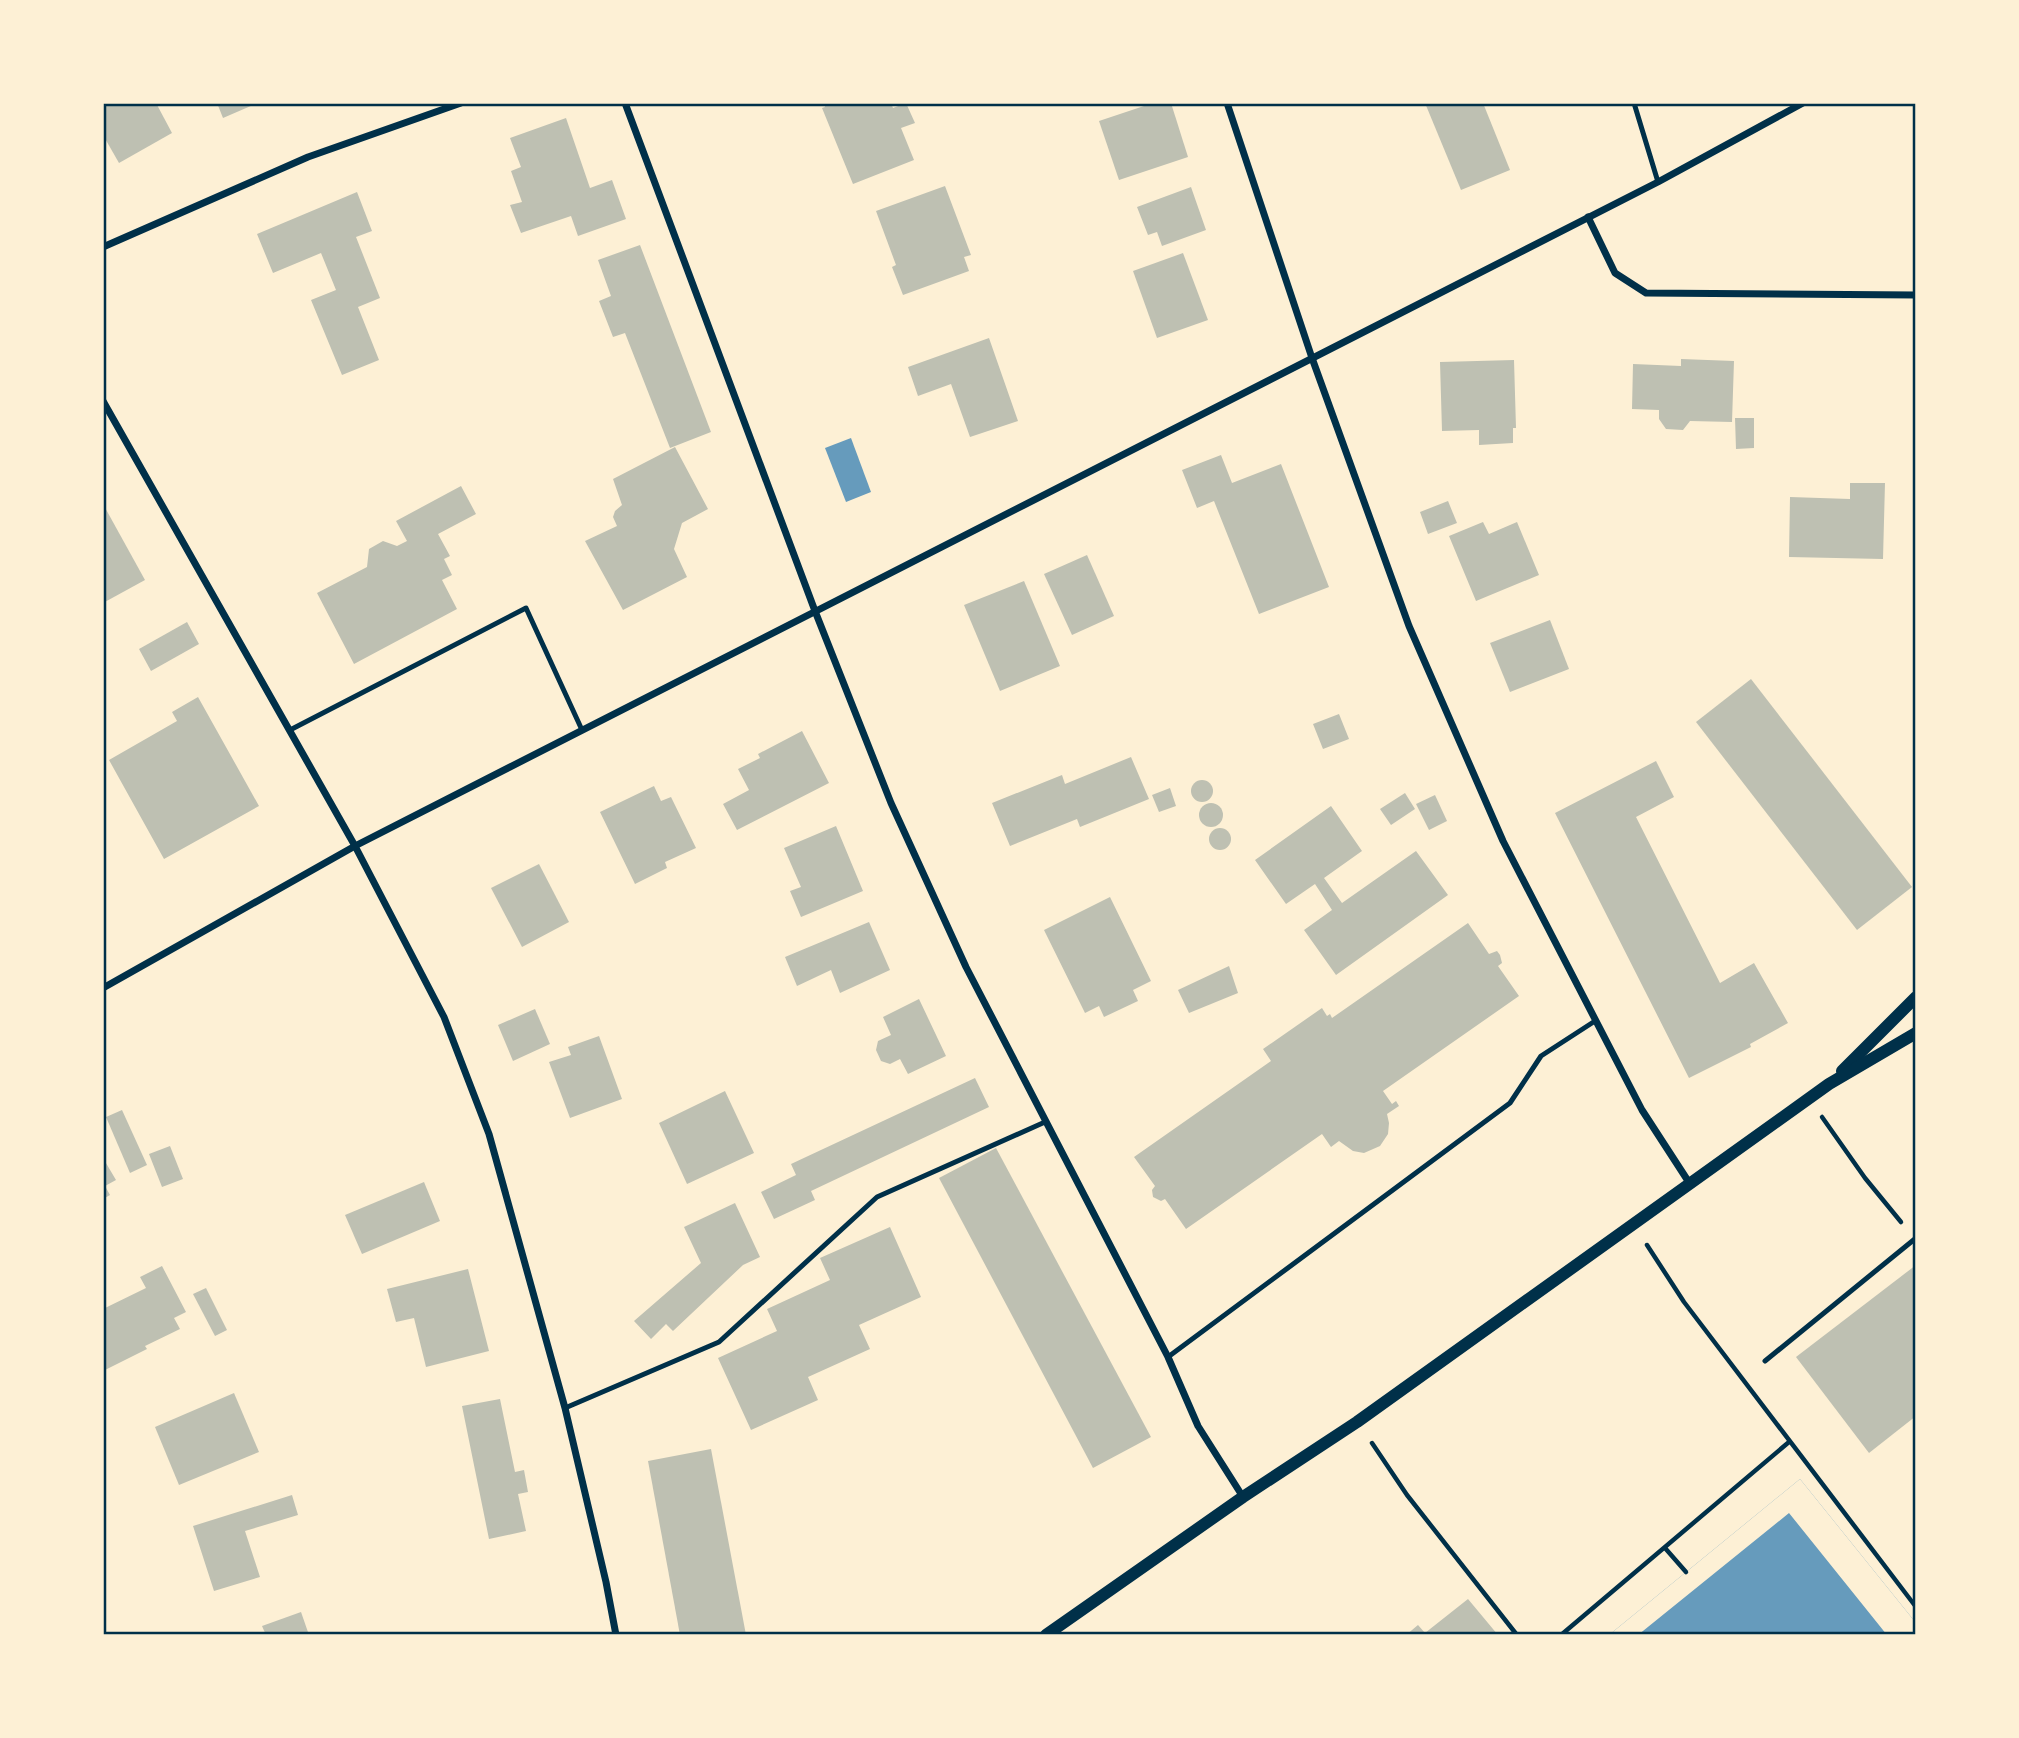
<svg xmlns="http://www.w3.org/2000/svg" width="2019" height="1738" viewBox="0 0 2019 1738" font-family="Raleway,sans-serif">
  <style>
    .water { fill: #669bbc }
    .pier { fill: #fdf0d5 }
    .building { fill: #bec0b2 }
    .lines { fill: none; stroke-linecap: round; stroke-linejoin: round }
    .path { stroke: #003049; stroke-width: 4.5 }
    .service { stroke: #003049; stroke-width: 5 }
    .minor { stroke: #003049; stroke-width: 7 }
    .tertiary { stroke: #003049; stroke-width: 12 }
    .neatline { fill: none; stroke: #003049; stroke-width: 2.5 }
  </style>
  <rect width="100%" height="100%" fill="#fdf0d5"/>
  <!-- water -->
  <g class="water">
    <polygon points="851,438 871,492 846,502 825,448"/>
    <polygon points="1800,1479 1916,1623 1916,1635 1609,1635"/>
  </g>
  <!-- pier -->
  <polygon class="pier" points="1800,1479 1916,1623 1916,1635 1887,1635 1789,1513 1638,1635 1609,1635"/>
  <!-- building -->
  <g class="building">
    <polygon points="103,103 156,103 172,133 119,163 103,135"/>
    <polygon points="217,103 258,103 223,118"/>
    <polygon points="824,103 891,103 893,108 906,103 915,123 901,128 914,160 853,184 822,108 825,107"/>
    <polygon points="1153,103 1171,103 1188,157 1119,180 1099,121"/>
    <polygon points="1425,103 1483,103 1510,170 1461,190"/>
    <polygon points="566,118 590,188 612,180 626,219 578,236 571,216 521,233 510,205 522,202 511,171 521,167 510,138"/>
    <polygon points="945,186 971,255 964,257 969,271 903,295 892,267 896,265 876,211"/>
    <polygon points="1191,187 1206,230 1162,246 1157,232 1148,235 1137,207"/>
    <polygon points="357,192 372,231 356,237 380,298 358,307 379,360 342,375 311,300 336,290 321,253 273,273 257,234"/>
    <polygon points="640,245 711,432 670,448 625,333 613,337 599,301 611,296 598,260"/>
    <polygon points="1183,253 1208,320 1157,338 1133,271"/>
    <polygon points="989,338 1018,421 970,437 951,384 918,396 908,367"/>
    <polygon points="1681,359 1734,361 1732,422 1690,421 1683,430 1666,429 1659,419 1659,410 1632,409 1633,364 1681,366"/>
    <polygon points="1514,360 1516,428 1513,428 1513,443 1479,445 1479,430 1442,431 1440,362"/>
    <polygon points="1735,418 1754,418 1754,448 1736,449"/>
    <polygon points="675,447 708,509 682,523 674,549 687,577 623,610 585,541 617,526 613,517 615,511 622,505 613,479"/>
    <polygon points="1221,455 1232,483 1281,464 1329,587 1259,614 1214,501 1197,508 1182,470"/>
    <polygon points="1850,483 1885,483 1883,559 1789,557 1790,497 1850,499"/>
    <polygon points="461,486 476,514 438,534 450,556 444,559 452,575 442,580 457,609 354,664 317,593 367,567 369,549 383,541 397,546 407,541 396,521"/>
    <polygon points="1448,501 1457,523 1428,534 1420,512"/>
    <polygon points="103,504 145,580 103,603"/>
    <polygon points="1483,522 1489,534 1517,522 1539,575 1476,601 1449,536"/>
    <polygon points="1087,555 1114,616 1072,635 1044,574"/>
    <polygon points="1024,581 1060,666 1000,691 964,605"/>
    <polygon points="1550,620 1569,669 1510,692 1490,643"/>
    <polygon points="187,622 199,644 151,671 139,649"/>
    <polygon points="1751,679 1912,887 1857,930 1696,722"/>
    <polygon points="198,697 259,806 164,859 109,760 177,721 172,712"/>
    <polygon points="1339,714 1349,739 1323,749 1313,724"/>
    <polygon points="802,731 829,783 737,830 723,804 749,790 738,769 760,758 758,754"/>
    <polygon points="1131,757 1149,799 1080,827 1077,819 1010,846 992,803 1062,775 1065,784"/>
    <polygon points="1656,761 1674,797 1636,817 1720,983 1754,963 1788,1023 1750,1044 1751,1047 1689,1078 1555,813"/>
    <circle cx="1202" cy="791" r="11"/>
    <polygon points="654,786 661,801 671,797 696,848 665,862 667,868 635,884 600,812"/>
    <polygon points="1170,788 1176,806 1159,812 1152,795"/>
    <polygon points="1405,793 1415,809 1391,825 1380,809"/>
    <polygon points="1435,795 1447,821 1429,830 1416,804"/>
    <circle cx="1211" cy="815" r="12"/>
    <polygon points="1331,806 1362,851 1324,878 1342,903 1416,851 1448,895 1336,975 1304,930 1332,910 1315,884 1286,904 1255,860"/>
    <polygon points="836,826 863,891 801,917 790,891 801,887 784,848"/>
    <circle cx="1220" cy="839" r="11"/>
    <polygon points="539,864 569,922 522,947 491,888"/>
    <polygon points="1110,897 1151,981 1133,990 1138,1001 1104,1017 1099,1006 1085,1013 1044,930"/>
    <polygon points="869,922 890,970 840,993 831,970 797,986 785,957"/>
    <polygon points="1468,923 1489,954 1497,951 1500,955 1502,963 1498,966 1519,996 1383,1091 1392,1104 1396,1101 1399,1106 1387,1114 1389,1123 1388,1134 1380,1146 1364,1153 1353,1151 1339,1141 1331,1147 1322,1134 1186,1229 1165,1199 1161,1201 1153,1197 1152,1190 1155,1186 1134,1157 1271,1061 1263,1049 1322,1008 1327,1016 1330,1014 1332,1018"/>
    <polygon points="1229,966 1238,993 1189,1013 1178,990"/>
    <polygon points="919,999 946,1056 908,1074 900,1059 890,1064 881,1061 876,1050 878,1041 891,1035 883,1017"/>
    <polygon points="535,1009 550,1044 513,1061 498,1025"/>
    <polygon points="599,1036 622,1099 570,1118 549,1062 571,1055 568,1047"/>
    <polygon points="975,1078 989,1107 811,1191 815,1200 774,1219 761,1192 796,1175 791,1164"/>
    <polygon points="725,1091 754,1153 687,1184 659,1123"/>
    <polygon points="122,1110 147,1165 130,1173 106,1117"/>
    <polygon points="170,1146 183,1179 162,1187 149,1154"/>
    <polygon points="996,1148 1151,1437 1093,1468 939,1178"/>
    <polygon points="103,1158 116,1180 105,1186 110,1195 103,1199"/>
    <polygon points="424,1182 440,1221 362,1254 345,1215"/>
    <polygon points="735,1203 760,1257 743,1265 673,1331 666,1324 651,1339 634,1321 701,1263 684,1227"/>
    <polygon points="890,1227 921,1297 859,1325 870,1349 808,1377 818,1400 751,1430 718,1358 777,1331 767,1309 830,1280 820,1258"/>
    <polygon points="1916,1265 1916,1416 1869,1453 1796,1357"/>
    <polygon points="162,1266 186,1312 174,1318 180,1329 145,1346 147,1349 103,1371 103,1309 146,1288 140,1277"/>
    <polygon points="468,1269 489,1351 426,1367 414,1318 396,1322 387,1289"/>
    <polygon points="206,1288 227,1330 215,1336 193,1294"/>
    <polygon points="234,1393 259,1452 179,1485 155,1427"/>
    <polygon points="500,1399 515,1472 524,1470 528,1492 518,1494 526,1531 489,1539 462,1406"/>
    <polygon points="711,1449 746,1635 680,1635 648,1461"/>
    <polygon points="292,1495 298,1515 245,1531 260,1577 214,1591 193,1526"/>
    <polygon points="1468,1599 1498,1635 1406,1635 1418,1625 1425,1633"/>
    <polygon points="301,1612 309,1635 266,1635 262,1626"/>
  </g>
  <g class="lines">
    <!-- path -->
    <g class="path">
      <polyline points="1822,1117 1865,1178 1901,1222"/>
      <polyline points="1647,1245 1684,1302 1916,1607"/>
      <polyline points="1372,1443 1407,1495 1517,1635"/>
      <polyline points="1665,1548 1686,1572"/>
      <polyline points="1561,1635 1789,1442"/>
    </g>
    <!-- service -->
    <g class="service">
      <polyline points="1634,103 1658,182"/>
      <polyline points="290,730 526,608 582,730"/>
      <polyline points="1168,1357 1510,1103 1541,1056 1595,1021"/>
      <polyline points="1765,1361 1916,1238"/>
      <polyline points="565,1408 719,1342 877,1197 1045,1122"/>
    </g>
    <!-- minor -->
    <g class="minor">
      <polyline points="625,103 815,611 891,803 966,967 1168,1357 1198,1426 1243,1497"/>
      <polyline points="1227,103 1312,358 1409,626 1503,841 1642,1110 1690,1184"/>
      <polyline points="1588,217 1615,273 1646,293 1916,295"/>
      <polyline points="103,247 308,157 461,103"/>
      <polyline points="103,401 355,846 444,1017 489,1134 565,1408 606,1582 616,1635"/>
      <polyline points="103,988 355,846 1658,182 1803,103"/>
    </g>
    <!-- tertiary -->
    <g class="tertiary">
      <polyline points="1842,1071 1916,997"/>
      <polyline points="1046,1635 1243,1497 1357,1422 1829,1084 1916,1033"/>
    </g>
  </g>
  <!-- border -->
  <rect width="2019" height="1738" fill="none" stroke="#fdf0d5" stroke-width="210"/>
  <rect x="105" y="105" width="1809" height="1528" class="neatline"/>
</svg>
